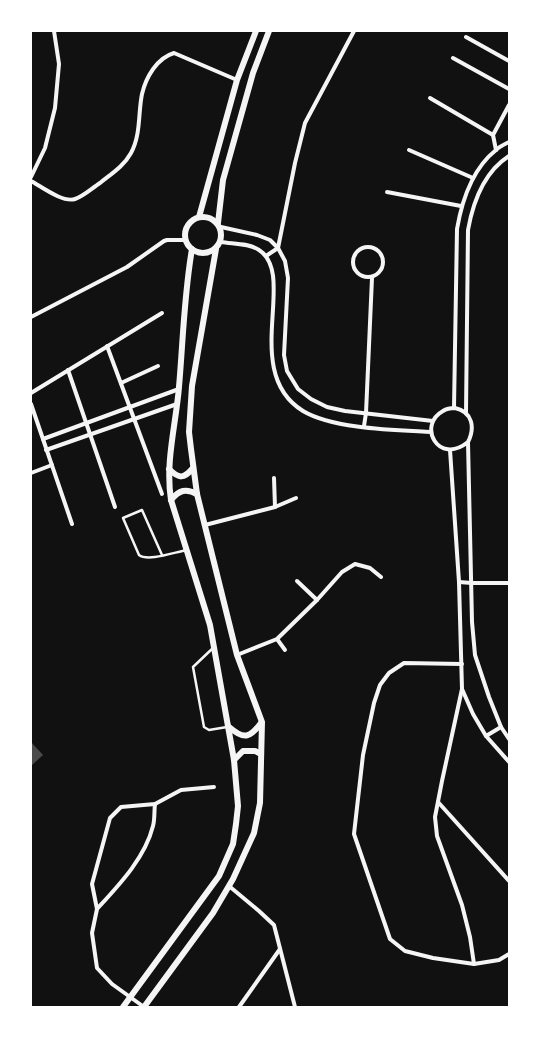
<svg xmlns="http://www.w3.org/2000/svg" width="540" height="1038" viewBox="0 0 540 1038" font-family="Literata,serif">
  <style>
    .building { fill: #4a4a4a }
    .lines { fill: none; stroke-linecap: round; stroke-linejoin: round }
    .service { stroke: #f5f5f5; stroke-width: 2.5 }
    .minor { stroke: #f5f5f5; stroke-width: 4 }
    .secondary { stroke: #f5f5f5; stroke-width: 6 }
  </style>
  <rect width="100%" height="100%" fill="#111"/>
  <!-- building -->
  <polygon class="building" points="31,742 43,755 31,766"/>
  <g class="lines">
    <!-- service -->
    <g class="service">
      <path d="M 162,555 L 142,510 L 123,518 L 139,555 C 148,562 175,552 187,550"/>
      <polyline points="213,648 193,667 204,727 209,730 227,727"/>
    </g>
    <!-- minor -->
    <g class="minor">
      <polyline points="466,37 509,61"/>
      <polyline points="453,58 509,89"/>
      <polyline points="430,98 493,135"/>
      <polyline points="409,150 473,178"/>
      <polyline points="496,150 493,135 509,105"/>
      <polyline points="31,177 45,148 55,108 59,64 54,31"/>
      <path d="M 31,181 C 42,187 63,203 75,199 C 84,196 92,188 100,183 C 111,174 124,166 131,153 C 141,135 138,113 142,94 C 146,77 157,58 174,53 L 237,80"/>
      <polyline points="387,192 461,206"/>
      <polyline points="221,227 257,235 270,240 278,248 285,261 288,278 284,355 287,371 298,389 311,399 327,407 345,411 433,421"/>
      <path d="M 221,242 C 233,244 249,243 259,250 C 298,275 240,372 303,411 C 333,429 396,430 431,432"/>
      <circle cx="368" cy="262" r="15"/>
      <polyline points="266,256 278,248 295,163 305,123 354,31"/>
      <polyline points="31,317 127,267 164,241 167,240 186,240"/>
      <polyline points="107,346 162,494"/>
      <polyline points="68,370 115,507"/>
      <polyline points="121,383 158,366"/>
      <polyline points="31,393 162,313"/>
      <polyline points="31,404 72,524"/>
      <path d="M 454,408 L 457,229 C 462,200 472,169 496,150 C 500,146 505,144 509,142"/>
      <path d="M 466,413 L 468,230 C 473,202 484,172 509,156"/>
      <polyline points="364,426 366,413 372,278"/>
      <polyline points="43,439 179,389"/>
      <path d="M 468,442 C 438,466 417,425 443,411 C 446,409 451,408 455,408 C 473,412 475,428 468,442 L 472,622 L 475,655 L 489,697 L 501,727 L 509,739"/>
      <polyline points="46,450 177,404"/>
      <polyline points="450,450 459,582 462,689 473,714 486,736 509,762"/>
      <polyline points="31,473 52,465"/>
      <polyline points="274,478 275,507"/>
      <polyline points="205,525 275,507 296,498"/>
      <polyline points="297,581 317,600"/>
      <polyline points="459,582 472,583 509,583"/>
      <polyline points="277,639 285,650"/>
      <polyline points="237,655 277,639 317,600 342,572 355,564 370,568 381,577"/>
      <polyline points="462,664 404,663 389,673 380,685 374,703 363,755 354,834 390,939 405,951 433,958 474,964 499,960 509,954"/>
      <polyline points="462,689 442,781 435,817 437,836 462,905 470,937 474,964"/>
      <polyline points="486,736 501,727"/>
      <polyline points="438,802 509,881"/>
      <polyline points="229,886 259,911 274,925 295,1007"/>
      <path d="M 97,909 C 119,885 145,858 153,826 C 155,819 154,811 155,804"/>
      <polyline points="144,1007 112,984 97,968 92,933 97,909 92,884 110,818 121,807 155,804 181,790 214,787"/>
      <polyline points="239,1007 280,949"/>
    </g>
    <!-- secondary -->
    <g class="secondary">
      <circle cx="203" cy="235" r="18"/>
      <polyline points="199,217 237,80 256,31"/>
      <polyline points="218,223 223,180 253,73 269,31"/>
      <path d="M 169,469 C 179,479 184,479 193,468"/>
      <path d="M 171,500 C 179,490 186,488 197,494"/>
      <path d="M 229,727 C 244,740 250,738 261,723"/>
      <polyline points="234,760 243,751 255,751 261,754"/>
      <path d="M 123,1007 L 219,876 L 233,844 L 236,824 L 238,806 L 234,760 L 210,625 L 171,500 C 165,462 176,424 179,387 C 183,341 184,295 192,249"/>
      <polyline points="144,1007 213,913 233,879 254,833 260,803 262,722 237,655 197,494 191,449 189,432 192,386 216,249"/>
    </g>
  </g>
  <!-- border -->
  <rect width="540" height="1038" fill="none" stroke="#ffffff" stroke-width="64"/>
</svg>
